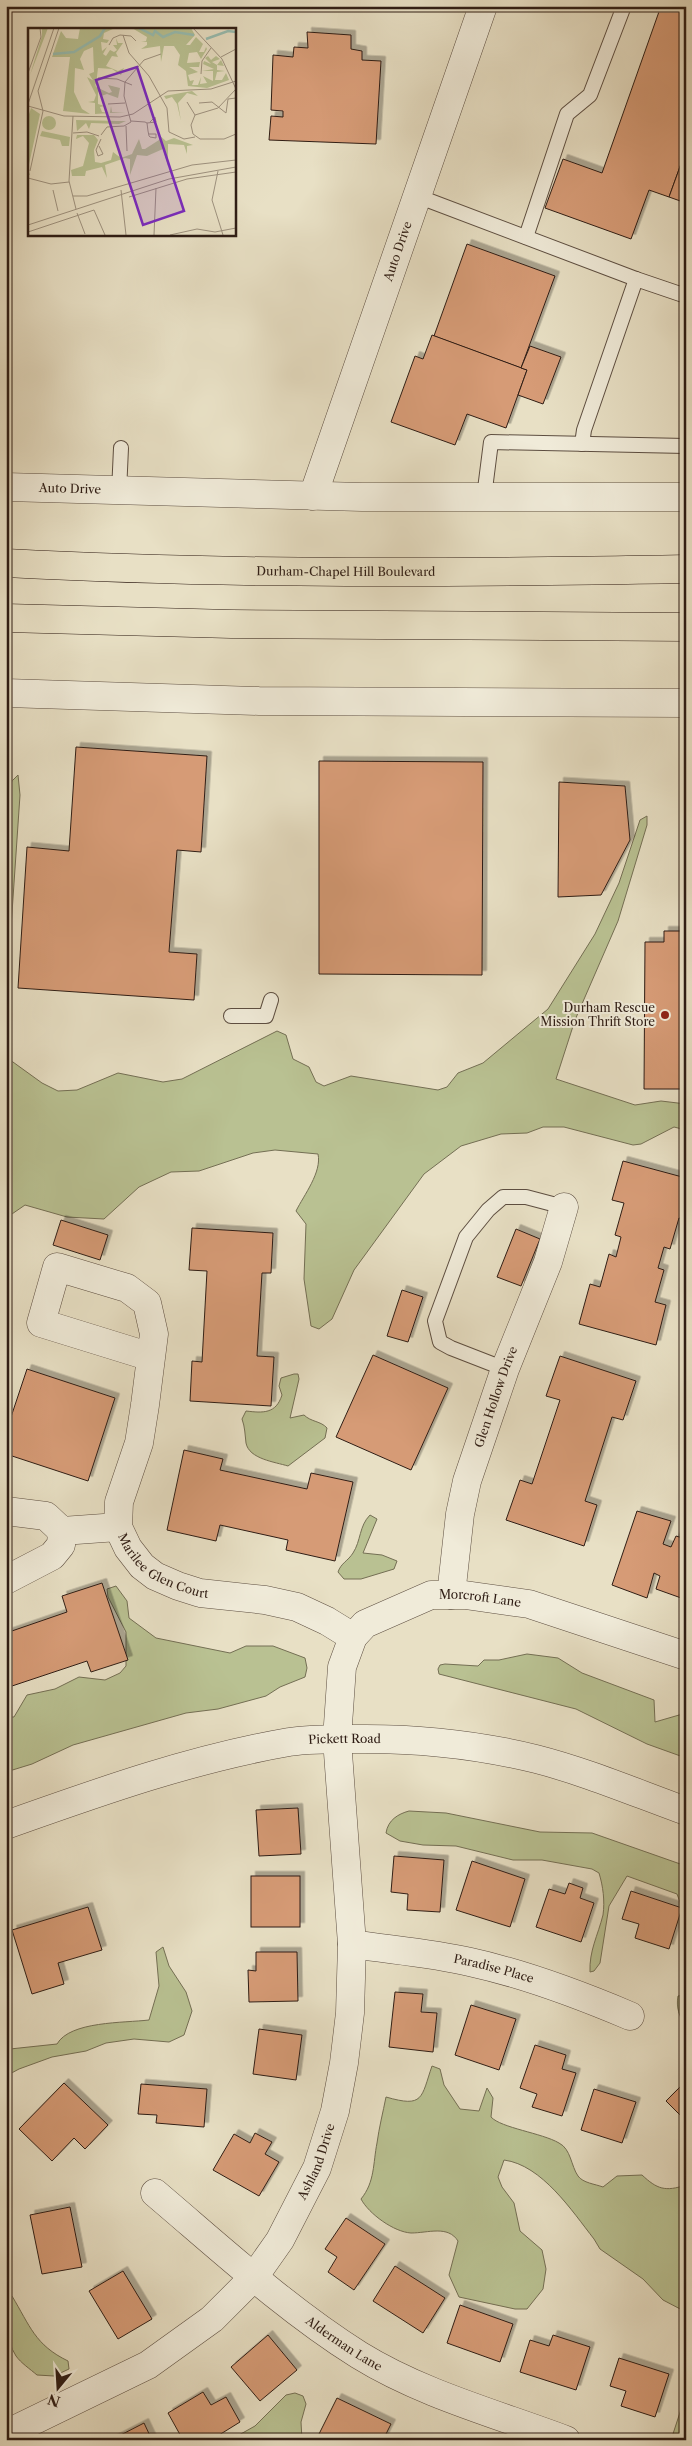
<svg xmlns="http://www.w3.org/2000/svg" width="692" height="2446" viewBox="0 0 692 2446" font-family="'Libre Caslon Text',serif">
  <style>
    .green { fill: #b9c192; stroke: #746f54 }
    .building { fill: #d69b76; stroke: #2f1d15; filter: url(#shadow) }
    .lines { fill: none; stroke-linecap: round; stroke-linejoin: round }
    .service-casing { stroke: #5d4e41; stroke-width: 16 }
    .minor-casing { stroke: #5d4e41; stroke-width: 29 }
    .tertiary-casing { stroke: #5d4e41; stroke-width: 29 }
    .primary-casing { stroke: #2f1d15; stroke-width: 29 }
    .service { stroke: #f0ebd9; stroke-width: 14 }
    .minor { stroke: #f0ebd9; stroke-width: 28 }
    .tertiary { stroke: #f0ebd9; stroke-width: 28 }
    .primary { stroke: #e8e0c5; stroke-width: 28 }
    .poi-dot { fill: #8f2418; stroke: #f0ebd9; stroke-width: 2 }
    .labels { text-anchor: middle; stroke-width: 4; stroke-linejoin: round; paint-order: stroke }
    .street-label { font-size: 12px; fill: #2f1d15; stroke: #f0ebd9 }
    .poi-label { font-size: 12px; fill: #2f1d15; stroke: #f0ebd9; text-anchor: end }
    .inset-river { fill: none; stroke: #97bdb1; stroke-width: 2.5 }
    .inset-road { fill: none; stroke: #9e927f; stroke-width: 1 }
    .view { fill: #7b2cbf; fill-opacity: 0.15; stroke: #7b2cbf; stroke-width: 2.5 }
    .inset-edge { fill: none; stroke: #2f1d15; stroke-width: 2.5 }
  </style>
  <defs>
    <filter id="shadow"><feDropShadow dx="4.5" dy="-4.5" stdDeviation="0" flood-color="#0004"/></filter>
  </defs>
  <rect width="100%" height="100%" fill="#e8e0c5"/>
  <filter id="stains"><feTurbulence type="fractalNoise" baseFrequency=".004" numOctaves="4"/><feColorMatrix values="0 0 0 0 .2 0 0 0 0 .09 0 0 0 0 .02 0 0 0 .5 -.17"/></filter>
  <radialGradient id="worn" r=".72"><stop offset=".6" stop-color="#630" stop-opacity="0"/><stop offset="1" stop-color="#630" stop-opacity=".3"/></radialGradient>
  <!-- green -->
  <g class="green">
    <polygon points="18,775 20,795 6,1001 6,798 12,781"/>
    <path d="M 647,816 L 647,825 L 618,921 L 575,1020 L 556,1079 L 635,1105 L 661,1101 L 686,1104 L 686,1130 L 674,1127 L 641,1144 L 633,1145 L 564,1127 L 543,1127 L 527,1133 L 501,1134 L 461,1146 L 424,1174 L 354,1270 L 332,1319 L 319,1329 L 311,1326 L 304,1279 L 306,1224 L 296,1211 C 304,1195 322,1172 318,1154 L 275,1150 L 253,1153 L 199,1171 L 171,1172 L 139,1187 L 104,1219 L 67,1217 L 25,1205 L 9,1216 L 6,1221 L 6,1057 L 42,1083 L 58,1091 L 77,1090 L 118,1073 L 163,1082 L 182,1079 L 277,1031 L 286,1035 L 293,1059 L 309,1067 L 316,1082 L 324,1086 L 351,1076 L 438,1090 L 447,1087 L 458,1073 L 483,1063 L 548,1009 L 595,934 L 619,883 L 640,820 Z"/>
    <path d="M 294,1374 L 298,1374 L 299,1379 L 290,1418 L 304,1415 C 311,1422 321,1421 327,1428 L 325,1438 L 288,1466 C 275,1462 249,1459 246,1443 C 245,1435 245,1427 242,1419 L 246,1411 C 263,1413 276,1414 282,1395 L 279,1386 L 281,1378 Z"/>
    <path d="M 370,1515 L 377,1519 L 363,1553 L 382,1555 L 397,1561 L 394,1569 L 361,1579 L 344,1579 L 338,1572 C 341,1563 348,1561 353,1553 C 361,1541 359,1526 370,1515 Z"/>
    <polygon points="116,1586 127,1601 129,1618 156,1638 230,1653 246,1646 273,1646 305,1658 307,1668 305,1677 280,1687 266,1696 218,1709 186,1713 73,1745 32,1764 6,1772 6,1717 14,1717 27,1695 55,1689 79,1677 105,1680 120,1673 126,1666 126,1632 108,1597 107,1589"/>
    <polygon points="527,1654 558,1658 582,1673 654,1700 655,1722 686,1713 686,1758 647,1744 576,1709 439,1674 438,1669 440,1665 445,1664 478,1666 484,1660 499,1660"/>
    <path d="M 409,1811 L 446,1813 L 540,1832 L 592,1833 L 686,1866 L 686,1925 L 682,1928 L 680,1902 L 677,1894 L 627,1876 L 609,1906 L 600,1963 L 594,1971 L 590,1972 C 589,1951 598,1935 603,1915 C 605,1901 603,1886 599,1873 L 592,1869 L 542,1860 L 513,1860 L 456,1846 L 423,1845 L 400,1841 L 386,1833 C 388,1820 398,1814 409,1811 Z"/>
    <path d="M 163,1947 L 169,1966 L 186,1992 L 192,2011 L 184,2035 L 169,2042 L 134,2039 L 106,2043 L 86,2051 L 52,2057 L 19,2069 L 6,2076 L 6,2055 L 10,2049 L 57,2044 C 70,2021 124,2023 149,2020 L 159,1986 L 156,1952 Z"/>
    <path d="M 686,1995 L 686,2026 C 679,2017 676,2007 678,1996 Z"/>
    <path d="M 432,2066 L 440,2069 L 444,2085 L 460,2109 L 479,2111 L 487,2088 L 493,2098 L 491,2117 C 501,2128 542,2133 559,2143 C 571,2149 571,2166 578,2176 C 583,2183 595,2184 603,2187 L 617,2176 L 642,2175 C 657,2189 665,2192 686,2185 L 686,2312 L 663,2300 L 643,2279 L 600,2249 L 594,2239 C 572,2211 542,2165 504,2160 L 498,2177 L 502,2187 L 514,2203 L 520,2231 L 542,2250 L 546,2269 L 543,2289 L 527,2309 L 515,2309 L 459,2297 L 449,2275 L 458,2241 C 448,2225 428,2233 411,2233 C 394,2232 369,2214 361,2199 C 375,2182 373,2163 377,2143 C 379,2128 383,2112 386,2097 C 424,2108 421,2098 432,2066 Z"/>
    <path d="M 12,2296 C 30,2326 35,2345 68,2361 L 69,2369 L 54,2376 L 37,2375 C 30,2369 21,2363 16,2356 C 5,2339 6,2316 6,2297 Z"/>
    <polygon points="295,2393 303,2396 306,2404 301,2422 302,2440 230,2440 255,2426 286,2395"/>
    <polygon points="686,2394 686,2440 671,2440"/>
  </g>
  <!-- building -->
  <g class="building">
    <polygon points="661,6 686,6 686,150 669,197 649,190 631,239 545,208 563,159 602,173"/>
    <polygon points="307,32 351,35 351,49 362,51 362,60 381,61 376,144 269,140 271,116 283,117 283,111 271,110 273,55 293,57 294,47 308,48"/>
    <polygon points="686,150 686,203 669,197"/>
    <polygon points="467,244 555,276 521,368 434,336"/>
    <polygon points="432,335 527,370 506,428 467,414 455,445 391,422 415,356 423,359"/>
    <polygon points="530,346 561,357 543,404 518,395 527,370 521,368"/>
    <polygon points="76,747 207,756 201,852 177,850 169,952 197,954 194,1000 18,988 27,847 69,851"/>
    <polygon points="319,761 483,762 482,975 319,974"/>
    <polygon points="559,782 625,786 630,840 601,895 558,897"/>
    <polygon points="664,931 686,931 686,1089 644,1089 645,942 664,942"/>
    <polygon points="623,1161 686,1178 686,1220 679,1218 670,1249 664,1247 658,1268 664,1270 655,1302 666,1305 656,1345 579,1324 590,1284 600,1287 609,1254 616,1257 621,1237 615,1235 624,1203 612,1200"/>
    <polygon points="61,1220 108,1235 100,1260 53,1245"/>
    <polygon points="192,1228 273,1233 271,1273 262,1273 257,1356 274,1357 271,1406 190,1401 192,1361 202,1362 207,1271 189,1270"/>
    <polygon points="516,1229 540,1239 521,1286 497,1277"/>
    <polygon points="402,1290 423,1297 408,1342 387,1336"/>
    <polygon points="373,1355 448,1388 411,1470 336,1437"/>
    <polygon points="560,1356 636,1381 623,1420 612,1417 585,1501 597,1505 584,1546 506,1520 520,1480 532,1484 560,1400 546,1396"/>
    <polygon points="27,1369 115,1398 88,1481 6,1454 6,1432"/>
    <polygon points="184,1450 223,1459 220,1470 307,1489 311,1473 353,1482 335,1561 286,1550 288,1540 220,1525 216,1541 167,1530"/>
    <polygon points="637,1511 671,1521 663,1544 671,1547 676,1536 686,1539 686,1592 684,1599 656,1589 660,1576 654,1573 647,1598 612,1585"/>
    <polygon points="102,1583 128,1660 91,1672 87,1661 6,1688 6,1633 67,1612 62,1596"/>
    <polygon points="298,1808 301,1854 259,1856 256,1810"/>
    <polygon points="394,1856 444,1860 440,1912 407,1910 408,1894 391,1892"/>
    <polygon points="472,1861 525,1879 510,1927 456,1910"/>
    <rect x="251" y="1876" width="49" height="51"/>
    <polygon points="569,1883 583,1888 580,1898 594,1903 581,1942 536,1927 549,1889 565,1894"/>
    <polygon points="631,1891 682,1908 669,1949 635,1938 639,1924 622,1919"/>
    <polygon points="88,1907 102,1950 58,1963 64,1984 32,1994 12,1930"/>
    <polygon points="256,1952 297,1952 298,2001 249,2002 248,1970 256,1971"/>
    <polygon points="395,1992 423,1994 421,2012 437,2013 433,2052 389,2047"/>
    <polygon points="471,2005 516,2019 499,2070 455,2055"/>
    <polygon points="259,2029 302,2035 296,2080 253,2074"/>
    <polygon points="535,2045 566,2055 562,2069 576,2073 562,2116 532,2107 537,2094 520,2088"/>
    <polygon points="686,2081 686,2121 666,2101"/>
    <polygon points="64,2083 108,2125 85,2149 74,2138 52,2161 19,2129"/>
    <polygon points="141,2084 207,2089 204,2127 156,2123 157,2115 138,2114"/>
    <polygon points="594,2089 636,2102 622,2143 581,2130"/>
    <polygon points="255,2133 272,2142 265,2154 279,2162 259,2196 213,2170 234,2134 250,2143"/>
    <polygon points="70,2207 82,2267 42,2274 30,2215"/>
    <polygon points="346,2218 385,2244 354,2290 328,2272 337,2257 325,2249"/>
    <polygon points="395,2266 445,2298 423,2333 373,2301"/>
    <polygon points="123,2271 152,2319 118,2339 89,2291"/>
    <polygon points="460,2305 513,2324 500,2362 447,2343"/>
    <polygon points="268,2335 297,2370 260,2401 231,2367"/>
    <polygon points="553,2335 590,2347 576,2390 520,2372 530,2340 549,2346"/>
    <polygon points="619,2358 669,2374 655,2417 621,2406 626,2391 610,2386"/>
    <polygon points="203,2392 211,2405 226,2397 240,2422 211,2440 183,2440 168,2413"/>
    <polygon points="337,2398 391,2424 383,2440 325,2440 318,2436"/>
    <polygon points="144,2423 152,2440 111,2440"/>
  </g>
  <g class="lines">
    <defs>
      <g id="service">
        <polyline points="417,196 636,279"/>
        <polyline points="526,237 567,114 590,95 624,6"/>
        <polyline points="582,444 584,430 636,279 686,296"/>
        <polyline points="119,492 121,448"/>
        <polyline points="484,497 491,442 686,446"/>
        <polyline points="231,1016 266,1016 271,1000"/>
        <polyline points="505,1369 451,1348 440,1342 435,1321 466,1237 488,1210 503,1197 526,1197 564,1207"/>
      </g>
      <g id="minor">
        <path id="s1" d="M 6,487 L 362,497 L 686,497"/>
        <path id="s2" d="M 313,496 L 483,6"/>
        <polyline points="6,693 259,701 686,703"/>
        <path id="s3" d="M 151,1357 L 41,1323 L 57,1267 L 127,1288 L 147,1303 L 154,1334 L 145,1405 L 139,1443 L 119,1502 L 118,1527 L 128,1548 L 142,1566 L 155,1576 L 178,1586 L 200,1593 L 265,1600 L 297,1607 L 327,1621 L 353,1637"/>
        <polyline points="6,1511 46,1516 62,1531 118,1527"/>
        <polyline points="6,1580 52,1556 61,1545 62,1531"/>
        <path id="s4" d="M 451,1595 L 460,1514 L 467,1481 L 505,1369 L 548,1262 L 564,1207"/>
        <path id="s5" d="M 352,1944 C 391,1950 431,1953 470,1962 C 525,1974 578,1994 630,2016"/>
        <path id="s6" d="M 155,2193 C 221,2249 286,2309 359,2355 C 422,2394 497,2414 566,2440"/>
        <path id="s7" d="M 6,2434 L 148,2365 L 212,2319 L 254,2277 L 280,2240 L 317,2168 L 335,2111 L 344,2063 L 350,2013 L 352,1944 L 337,1739 L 342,1667 L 353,1637 L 365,1624 L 431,1595 L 465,1595 L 529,1604 L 686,1656"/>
      </g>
      <g id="tertiary">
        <path id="s8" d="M 6,1825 C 99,1792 191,1759 289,1742 C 309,1739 332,1739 353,1739 C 415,1738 475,1744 536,1759 C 587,1772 636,1793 686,1811"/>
      </g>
      <g id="primary">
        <path id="s9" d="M 6,563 C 233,575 459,573 686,569"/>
        <polyline points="6,618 231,624 686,627"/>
      </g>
    </defs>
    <!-- service casing -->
    <use href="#service" class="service-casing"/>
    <!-- minor casing -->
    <use href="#minor" class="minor-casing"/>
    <!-- tertiary casing -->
    <use href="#tertiary" class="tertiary-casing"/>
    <!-- primary casing -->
    <use href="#primary" class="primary-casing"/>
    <!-- service -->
    <use href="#service" class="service"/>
    <!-- minor -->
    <use href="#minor" class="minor"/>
    <!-- tertiary -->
    <use href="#tertiary" class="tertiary"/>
    <!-- primary -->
    <use href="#primary" class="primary"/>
  </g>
  <!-- markers -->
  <circle class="poi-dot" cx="665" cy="1015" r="5"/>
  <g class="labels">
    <!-- street labels -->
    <g class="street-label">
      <text dy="4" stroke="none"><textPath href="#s2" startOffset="259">Auto Drive</textPath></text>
      <text dy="4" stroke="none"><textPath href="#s1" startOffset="64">Auto Drive</textPath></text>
      <text dy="4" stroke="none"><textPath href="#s9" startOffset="340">Durham-Chapel Hill Boulevard</textPath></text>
      <text dy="4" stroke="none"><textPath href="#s4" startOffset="204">Glen Hollow Drive</textPath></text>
      <text dy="4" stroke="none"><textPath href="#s3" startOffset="564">Marilee Glen Court</textPath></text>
      <text dy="4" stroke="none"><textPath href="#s7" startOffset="1099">Morcroft Lane</textPath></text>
      <text dy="4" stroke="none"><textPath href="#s8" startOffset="351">Pickett Road</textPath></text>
      <text dy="4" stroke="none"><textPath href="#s5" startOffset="144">Paradise Place</textPath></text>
      <text dy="4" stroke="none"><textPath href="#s7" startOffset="428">Ashland Drive</textPath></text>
      <text dy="4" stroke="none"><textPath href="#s6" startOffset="242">Alderman Lane</textPath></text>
    </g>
    <!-- poi labels -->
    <g class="poi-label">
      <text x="655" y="1012">Durham Rescue<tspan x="655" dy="14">Mission Thrift Store</tspan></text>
    </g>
  </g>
  <!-- overview -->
  <g transform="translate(28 28)">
    <rect width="208" height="208" fill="#e8e0c5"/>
    <path d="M 14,0 L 20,0 L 2,47 L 14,8 ZM 52,0 L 87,0 L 76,5 L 75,11 L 81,12 L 79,15 L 73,14 L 74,23 L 79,19 L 75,26 L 78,28 L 82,22 L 86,24 L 89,22 L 85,17 L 89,17 L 88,10 L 90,15 L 95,15 L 88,25 L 90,29 L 84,28 L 78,38 L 90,43 L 96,40 L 93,47 L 84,41 L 70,40 L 68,57 L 61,46 L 66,44 L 65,19 L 56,23 L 52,31 L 56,42 L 47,40 L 46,64 L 54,81 L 62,86 L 35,83 L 42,29 L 24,29 L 33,3 L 38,10 L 50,11 ZM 104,0 L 163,0 L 167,7 L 158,17 L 162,17 L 168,9 L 175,16 L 171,24 L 176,24 L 178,19 L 179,21 L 173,31 L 169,24 L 161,25 L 159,35 L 172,34 L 171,39 L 161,39 L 170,44 L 160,47 L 162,53 L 166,52 L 164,57 L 170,57 L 173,49 L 172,56 L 179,55 L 175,48 L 185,53 L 185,43 L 174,43 L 186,41 L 175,36 L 176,33 L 183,36 L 177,30 L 180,28 L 183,32 L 188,28 L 192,31 L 184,34 L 189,37 L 193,32 L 196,38 L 189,37 L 189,42 L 197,43 L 189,44 L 187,52 L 194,52 L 198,45 L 201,52 L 179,60 L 160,58 L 158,43 L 150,37 L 152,27 L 146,18 L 136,18 L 133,34 L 132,18 L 113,21 L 119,17 L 119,14 L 113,13 L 118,13 L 119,9 ZM 59,49 L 66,53 L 68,59 L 81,65 L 84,64 L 80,57 L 92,60 L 90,70 L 79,66 L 73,68 L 70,63 L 70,76 L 77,78 L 72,79 L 74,84 L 82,85 L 83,78 L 84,84 L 97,84 L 67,86 L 67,75 L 60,74 L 66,73 L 68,67 ZM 164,63 L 170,68 L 159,65 L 150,75 L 153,93 L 149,76 L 144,69 L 138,71 L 136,68 ZM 3,80 L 12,86 L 0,141 L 2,147 L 0,147 L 0,89 ZM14 95a7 7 0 1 1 14 0a7 7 0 1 1-14 0ZM 48,92 L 89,93 L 98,93 L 91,96 L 63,95 L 61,101 L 58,95 L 49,103 ZM 14,103 L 42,109 L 41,118 L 34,118 L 32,112 L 12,108 ZM 49,107 L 66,107 L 70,112 L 66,122 L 67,134 L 73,135 L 83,132 L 85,124 L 93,130 L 104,126 L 111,111 L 114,121 L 117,121 L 131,112 L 131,107 L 138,113 L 146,110 L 165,117 L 159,118 L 159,126 L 156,117 L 140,116 L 140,138 L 135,121 L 119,128 L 109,127 L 102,147 L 102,131 L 97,130 L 77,137 L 79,150 L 74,139 L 58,143 L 57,148 L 44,148 L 43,142 L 55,138 L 61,115 L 55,108 L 48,111 Z" fill="#b9c192"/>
    <path class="inset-river" d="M 111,0 L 125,7 L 127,3 L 135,9 L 147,4 L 166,7M 178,11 L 200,3 L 208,4M 25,26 L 46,24 L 72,8 L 77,0"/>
    <path class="inset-road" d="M 165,0 L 194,31 L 208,61M 95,7 L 101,25 L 121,48 L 139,80 L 141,104 L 156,111 L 167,109M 81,17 L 85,10 L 92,7 L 103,8 L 108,13M 193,29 L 208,21M 0,45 L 13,9 L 12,0M 173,46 L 174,33 L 183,20M 70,50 L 89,51 L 104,57M 208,61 L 190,80 L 167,87 L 163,97 L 165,106 L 172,111 L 196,111 L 208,106M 159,74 L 167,87M 171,75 L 184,74 L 198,85 L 200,71 L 208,70M 0,76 L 26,0M 80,76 L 97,75M 0,78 L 36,88 L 92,89 L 105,86 L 140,63 L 183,61 L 208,53M 103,93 L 117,94 L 119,95 L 120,103 L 121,108 L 122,109 L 128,110 L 128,106 L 121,106M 119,95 L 128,94 L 127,89 L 122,94M 98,98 L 99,123M 45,105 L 59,104 L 71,108M 73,107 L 79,99 L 96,98 L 103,94 L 96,68 L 97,54 L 116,32 L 133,26M 71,118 L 75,126 L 70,128 L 68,122 L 73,111M 2,143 L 15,83 L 10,63 L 31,0M 190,143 L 184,172 L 195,207M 0,150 L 23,156 L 41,154M 41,153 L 45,88M 41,153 L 48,181M 25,162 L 30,183M 93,162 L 98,207M 45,168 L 59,168 L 164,137 L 208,132M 101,169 L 159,151 L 208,144M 49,185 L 57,206M 0,197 L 141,151 L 208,139M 0,204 L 66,182 L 77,207M 126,207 L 128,160M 142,207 L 169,201 L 187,204 L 208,200"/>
    <path class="view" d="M 109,39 L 156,183 L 115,197 L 68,52 Z"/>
    <rect width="208" height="208" class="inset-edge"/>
  </g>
  <!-- margin -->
  <rect width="692" height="2446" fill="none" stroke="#e8e0c5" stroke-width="25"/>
  <rect x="8" y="8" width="677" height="2431" fill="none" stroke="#2f1d15" stroke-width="2.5"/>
  <rect x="12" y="12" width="667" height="2421" fill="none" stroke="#2f1d15"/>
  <!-- north arrow -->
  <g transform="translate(58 2388) rotate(198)" stroke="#f0ebd9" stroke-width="4" paint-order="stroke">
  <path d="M0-4L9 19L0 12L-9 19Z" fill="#2f1d15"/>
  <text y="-8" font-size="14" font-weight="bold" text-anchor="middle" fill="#2f1d15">N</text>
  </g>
  <rect width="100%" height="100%" filter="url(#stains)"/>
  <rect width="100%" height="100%" fill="url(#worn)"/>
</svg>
